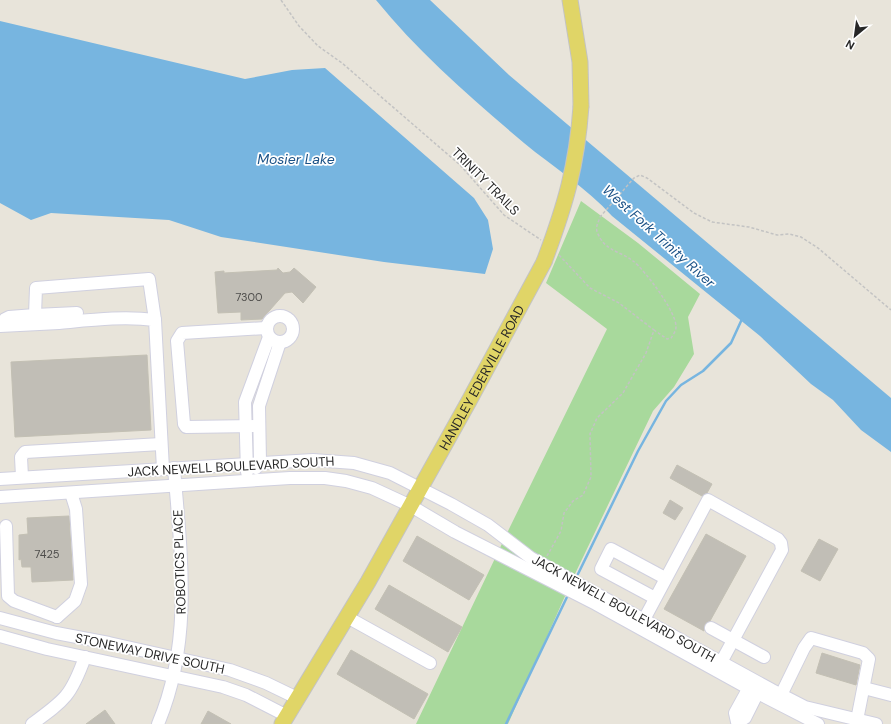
<svg xmlns="http://www.w3.org/2000/svg" width="891" height="724" viewBox="0 0 891 724" font-family="'DM Sans',sans-serif">
  <style>
    .green { fill: #a8d99c }
    .water { fill: #77b5e0 }
    .lines { fill: none; stroke-linecap: round; stroke-linejoin: round }
    .stream { stroke: #77b5e0; stroke-width: 2.5 }
    .building { fill: #c1beb6; stroke: #c3c0b4 }
    .minor-casing { stroke: #d0d0df; stroke-width: 14 }
    .major-casing { stroke: #c3c3c3; stroke-width: 17 }
    .path { stroke: #c3c3c3; stroke-width: 1.5; stroke-dasharray: 3 2; stroke-linecap: butt }
    .minor { stroke: #fff; stroke-width: 12 }
    .major { stroke: #e0d567; stroke-width: 15 }
    .major-bridge-casing { stroke: #c3c3c3; stroke-width: 17; stroke-linecap: butt }
    .major-bridge { stroke: #e0d567; stroke-width: 15 }
    .labels { text-anchor: middle; stroke-width: 3.5; stroke-linejoin: round; paint-order: stroke }
    .number-label { font-size: 11px; fill: #4e4d4b }
    .street-label { font-size: 13px; fill: #272727; stroke: #fff }
    .water-label { font-size: 14px; font-style: italic; fill: #1b5287; stroke: #fff }
  </style>
  <rect width="100%" height="100%" fill="#e8e4da"/>
  <!-- green -->
  <polygon class="green" points="581,201 638,243 700,294 688,317 694,354 674,387 653,411 574,576 508,724 416,724 509,529 607,329 546,283"/>
  <!-- water -->
  <g class="water">
    <path d="M 376,0 L 430,0 L 509,75 L 891,398 L 891,452 L 861,430 L 833,400 L 811,384 L 760,336 L 612,216 C 587,188 553,167 524,143 C 472,99 419,53 376,0 Z"/>
    <polygon points="0,21 245,79 292,70 325,68 474,198 488,220 493,249 485,274 384,262 221,237 169,220 51,213 31,220 0,203"/>
  </g>
  <g class="lines">
    <!-- stream -->
    <g class="stream">
      <polyline points="578,574 638,451 666,401 681,385 703,371 731,343 742,319"/>
      <polyline points="506,724 567,597"/>
    </g>
  </g>
  <!-- building -->
  <g class="building">
    <polygon points="278,268 283,273 290,272 294,268 316,287 303,303 292,292 285,293 262,319 241,320 241,312 218,313 215,272 224,271 224,273 277,270"/>
    <polygon points="147,355 151,430 15,437 11,362"/>
    <polygon points="677,465 712,484 707,493 702,496 670,478"/>
    <polygon points="670,500 683,508 675,520 663,513"/>
    <polygon points="69,516 73,580 32,582 31,567 22,567 21,559 19,560 19,535 28,534 27,518"/>
    <polygon points="706,534 746,556 710,621 705,624 704,631 664,609"/>
    <polygon points="417,536 484,575 469,600 403,561"/>
    <polygon points="819,539 838,549 820,581 801,571"/>
    <polygon points="389,585 462,627 448,652 375,609"/>
    <polygon points="351,650 428,694 414,719 337,674"/>
    <polygon points="822,653 860,665 856,685 816,673"/>
    <polygon points="105,710 115,724 86,724"/>
    <polygon points="208,711 231,724 201,724"/>
  </g>
  <g class="lines">
    <defs>
      <g id="minor">
        <circle cx="280" cy="329" r="13"/>
        <polyline points="5,319 9,317 35,315 36,288 149,279 155,320"/>
        <polyline points="34,322 35,315 77,313"/>
        <path d="M 0,326 C 20,325 39,324 59,323 C 91,320 123,316 155,320 L 163,469"/>
        <polyline points="259,426 186,427 184,424 177,341 182,333 266,328"/>
        <polyline points="256,468 260,462 259,406 280,342"/>
        <polyline points="247,472 245,402 269,337"/>
        <polyline points="22,477 21,457 25,452 161,444"/>
        <polyline points="0,479 313,460 354,463 390,473 451,504 488,525 531,558 772,690 805,707 876,724"/>
        <polyline points="0,497 290,478 325,478 346,481 372,488 411,506 455,532 596,604 748,688 818,724"/>
        <polyline points="6,526 8,596 14,601 57,617"/>
        <polyline points="655,598 601,569 611,549 665,578"/>
        <polyline points="57,617 75,601 81,584 76,509 71,493"/>
        <polyline points="347,617 430,663"/>
        <polyline points="0,618 56,633 109,643 230,670 266,683 297,698"/>
        <polyline points="640,627 708,500 778,539 781,543 782,550 718,668"/>
        <polyline points="711,628 764,657"/>
        <polyline points="0,636 47,649 223,687 246,695 287,716"/>
        <polyline points="864,688 891,695"/>
        <polyline points="753,690 746,693 735,713 737,722 745,718 755,698 753,690 756,685"/>
        <polyline points="781,695 804,648 811,638 863,653 869,659 857,720"/>
        <path d="M 32,724 C 65,700 71,696 85,657"/>
        <path d="M 158,724 C 193,642 181,554 174,468"/>
      </g>
      <g id="major">
        <polyline points="570,0 580,62 581,106"/>
        <path id="s1" d="M 282,724 L 368,582 L 469,401 L 544,262"/>
      </g>
    </defs>
    <!-- minor casing -->
    <use href="#minor" class="minor-casing"/>
    <!-- major casing -->
    <use href="#major" class="major-casing"/>
    <!-- path -->
    <g class="path">
      <polyline points="281,0 299,26 318,46 342,63 460,165 504,215 541,240"/>
      <polyline points="559,255 590,288 619,303 654,330"/>
      <path d="M 547,556 L 561,531 L 564,513 L 573,501 L 583,495 L 591,477 L 590,434 L 597,418 L 623,393 L 646,353 L 654,330 L 667,339 L 671,338 C 673,335 676,331 676,327 C 677,313 645,270 633,261 C 622,252 606,251 599,236 C 594,228 598,224 600,217 L 634,178 L 640,175 L 647,178 L 694,213 L 712,222 L 749,227 L 777,235 L 789,234 L 801,237 L 818,248 L 891,310"/>
    </g>
    <!-- minor -->
    <use href="#minor" class="minor"/>
    <!-- major -->
    <use href="#major" class="major"/>
    <defs>
      <path id="major-bridge" d="M 544,262 C 565,206 577,166 581,106"/>
    </defs>
    <!-- major-bridge casing -->
    <use href="#major-bridge" class="major-bridge-casing"/>
    <!-- major-bridge -->
    <use href="#major-bridge" class="major-bridge"/>
  </g>
  <g class="labels">
    <!-- number labels -->
    <g class="number-label">
      <text x="249" y="301">7300</text>
      <text x="47" y="558">7425</text>
    </g>
    <!-- street labels -->
    <g class="street-label">
      <text transform="translate(486 181) rotate(45)" y="5">TRINITY TRAILS</text>
      <text dy="5" stroke="none"><textPath href="#s1" startOffset="400">HANDLEY EDERVILLE ROAD</textPath></text>
      <text transform="translate(231 466) rotate(-3)" y="5">JACK NEWELL BOULEVARD SOUTH</text>
      <text transform="translate(179 562) rotate(-92)" y="5">ROBOTICS PLACE</text>
      <text transform="translate(624 608) rotate(29)" y="5">JACK NEWELL BOULEVARD SOUTH</text>
      <text transform="translate(150 653) rotate(12)" y="5">STONEWAY DRIVE SOUTH</text>
    </g>
    <!-- water labels -->
    <g class="water-label">
      <text x="296" y="164">Mosier Lake</text>
      <text transform="translate(659 236) rotate(42)" y="5">West Fork Trinity River</text>
    </g>
  </g>
  <!-- north arrow -->
  <g transform="translate(855 36) rotate(209)" stroke="#ffffff" stroke-width="3" paint-order="stroke">
  <path d="M0-3L7 15L0 10L-7 15Z" fill="#272727"/>
  <text y="-6" font-size="11" font-weight="bold" text-anchor="middle" fill="#272727">N</text>
  </g>
</svg>
